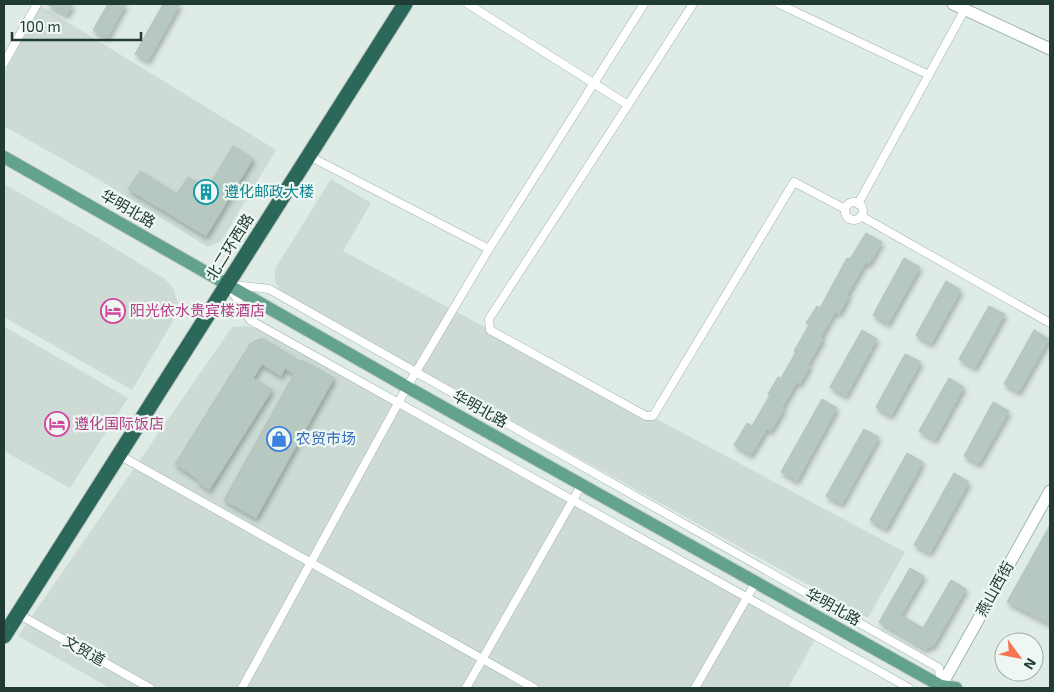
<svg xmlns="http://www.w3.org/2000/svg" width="1054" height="692" viewBox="0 0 1054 692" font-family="'Exo 2','Noto Sans SC',sans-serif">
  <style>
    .built { fill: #cddbd4 }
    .building { fill: #b7c8c1; stroke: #b1c4bc; filter: url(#shadow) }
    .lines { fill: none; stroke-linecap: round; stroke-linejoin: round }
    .street-casing { stroke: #a2b3ac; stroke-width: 9 }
    .secondary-casing { stroke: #9eb7ad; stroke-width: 13 }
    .primary-casing { stroke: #c1c8c6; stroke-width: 14 }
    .highway-casing { stroke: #c1c8c6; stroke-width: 17 }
    .street { stroke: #fff; stroke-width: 8 }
    .secondary { stroke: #fff; stroke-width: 11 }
    .primary { stroke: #62a28f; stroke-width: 12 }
    .highway { stroke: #2b6859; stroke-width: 15 }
    .labels { text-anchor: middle; stroke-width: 4.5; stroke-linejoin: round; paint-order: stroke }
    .culture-label { font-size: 15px; fill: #0d838f; stroke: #eff7f3; text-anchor: start }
    .street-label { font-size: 15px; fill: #203b33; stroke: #eff7f3 }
    .hotel-label { font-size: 15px; fill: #b23c85; stroke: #eff7f3; text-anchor: start }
    .shop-label { font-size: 15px; fill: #366cbe; stroke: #eff7f3; text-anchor: start }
  </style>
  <defs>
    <filter id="shadow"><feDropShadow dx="2" dy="3.5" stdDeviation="2.5" flood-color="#0004"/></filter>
  </defs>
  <rect width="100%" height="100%" fill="#dfebe5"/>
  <!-- built -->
  <g class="built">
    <polygon points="41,6 276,150 221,241 208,247 96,178 4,126 4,73"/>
    <polygon points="331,179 371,203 343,251 905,552 868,618 281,293 275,281 275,269"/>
    <polygon points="4,184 93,235 165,279 173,288 178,303 175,318 132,390 4,317"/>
    <polygon points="247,326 266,331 816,638 788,688 110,688 18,636 232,327"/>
    <polygon points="5,327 128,398 70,488 4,451"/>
  </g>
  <!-- building -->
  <g class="building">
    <polygon points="46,4 73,4 67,15"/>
    <polygon points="108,4 126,4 107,38 93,30"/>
    <polygon points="163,4 180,4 148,61 135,54"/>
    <polygon points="233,146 253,159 206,236 128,189 140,171 177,194 188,177 207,189"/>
    <polygon points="866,233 882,242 869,264 866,262 847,295 849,296 839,314 835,312 821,337 823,339 808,365 810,366 800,384 797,382 782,408 784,409 771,431 767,429 751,455 734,445 747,423 752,426 770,395 768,394 778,377 781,378 796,352 794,351 809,325 806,323 817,306 820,308 847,258 850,259"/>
    <polygon points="904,258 920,267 888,324 873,315"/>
    <polygon points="946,281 961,290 931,344 916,335"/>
    <polygon points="989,306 1005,314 975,368 959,359"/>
    <polygon points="862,330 877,339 846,396 830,387"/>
    <polygon points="1034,330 1049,339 1019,392 1004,384"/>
    <polygon points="259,339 264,339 301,362 302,360 334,378 256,518 224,500 294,374 285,368 281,376 262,364 253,378 272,390 209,490 198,482 199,480 175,464 250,344"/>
    <polygon points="905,354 921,362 891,416 876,407"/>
    <polygon points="949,378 964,387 935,440 919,431"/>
    <polygon points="822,399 837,408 797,481 781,472"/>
    <polygon points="993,402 1009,411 979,464 964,456"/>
    <polygon points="864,429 879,437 842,504 826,496"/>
    <polygon points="907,453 923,462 886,529 870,520"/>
    <polygon points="954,473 969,482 930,553 914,545"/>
    <polygon points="1050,525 1050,624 1007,602"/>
    <polygon points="910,568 924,576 901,615 923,628 951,580 966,589 934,645 925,649 879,622"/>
  </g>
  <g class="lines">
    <defs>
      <g id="street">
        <polyline points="468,4 628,105 489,319 490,330 646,416 653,416 794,182 845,209"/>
        <polyline points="779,4 929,75"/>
        <polyline points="4,63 37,4"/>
        <polyline points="628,105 693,4"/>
        <polyline points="309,156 489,249"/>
        <circle cx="854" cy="211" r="9"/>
        <polyline points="858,204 965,9"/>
        <polyline points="861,216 1050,323"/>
        <polyline points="234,285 269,289 939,668 941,686"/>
        <polyline points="230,288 250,320 909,688"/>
        <polyline points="119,455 534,688"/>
        <polyline points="18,614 150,688"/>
        <polyline points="242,688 407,387 489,249 644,4"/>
        <polyline points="466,688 582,484"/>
        <polyline points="695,688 756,582"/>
      </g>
      <g id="secondary">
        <polyline points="953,4 1050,49"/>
        <polyline points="940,688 1050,491"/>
      </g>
      <polyline id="primary" points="4,157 407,387 941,686 956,688"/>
      <polyline id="highway" points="4,636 405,4"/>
    </defs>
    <!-- street casing -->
    <use href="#street" class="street-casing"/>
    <!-- secondary casing -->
    <use href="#secondary" class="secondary-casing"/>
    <!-- primary casing -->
    <use href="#primary" class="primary-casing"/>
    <!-- highway casing -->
    <use href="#highway" class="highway-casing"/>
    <!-- street -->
    <use href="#street" class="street"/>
    <!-- secondary -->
    <use href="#secondary" class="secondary"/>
    <!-- primary -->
    <use href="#primary" class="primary"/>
    <!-- highway -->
    <use href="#highway" class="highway"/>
  </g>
  <!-- icons -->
  <defs>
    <symbol id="building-ring" viewBox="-11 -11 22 22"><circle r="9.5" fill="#eff7f3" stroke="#0f9aa8" stroke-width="1.5"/><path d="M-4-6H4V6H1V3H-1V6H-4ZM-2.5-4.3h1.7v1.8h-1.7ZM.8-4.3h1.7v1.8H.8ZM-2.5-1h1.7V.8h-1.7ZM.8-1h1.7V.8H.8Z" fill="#0f9aa8"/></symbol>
    <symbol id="hotel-ring" viewBox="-11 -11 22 22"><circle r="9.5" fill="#eff7f3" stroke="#d1479c" stroke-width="1.5"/><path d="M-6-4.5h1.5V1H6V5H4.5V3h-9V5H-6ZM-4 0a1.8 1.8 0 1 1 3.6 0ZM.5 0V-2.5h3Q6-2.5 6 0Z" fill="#d1479c"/></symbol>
    <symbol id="shop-ring" viewBox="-11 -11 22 22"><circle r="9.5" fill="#eff7f3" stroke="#3f7fe0" stroke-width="1.5"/><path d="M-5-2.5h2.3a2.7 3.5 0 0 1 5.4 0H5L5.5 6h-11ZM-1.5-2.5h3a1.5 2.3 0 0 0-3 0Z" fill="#3f7fe0"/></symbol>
  </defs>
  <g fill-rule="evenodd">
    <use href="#building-ring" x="192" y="178" width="28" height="28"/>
    <use href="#hotel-ring" x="99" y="297" width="28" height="28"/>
    <use href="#hotel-ring" x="43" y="410" width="28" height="28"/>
    <use href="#shop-ring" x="265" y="425" width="28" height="28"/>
  </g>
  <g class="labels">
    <!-- culture labels -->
    <g class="culture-label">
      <text x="224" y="197">遵化邮政大楼</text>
    </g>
    <!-- street labels -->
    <g class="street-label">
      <text transform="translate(128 209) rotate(30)" y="5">华明北路</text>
      <text transform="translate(230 247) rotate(-58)" y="5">北二环西路</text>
      <text transform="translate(480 409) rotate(29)" y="5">华明北路</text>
      <text transform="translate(995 589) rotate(-61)" y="5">燕山西街</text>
      <text transform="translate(833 607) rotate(29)" y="5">华明北路</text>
      <text transform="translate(84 651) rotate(29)" y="5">文贸道</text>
    </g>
    <!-- hotel labels -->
    <g class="hotel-label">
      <text x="130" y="316">阳光依水贵宾楼酒店</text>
      <text x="74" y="429">遵化国际饭店</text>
    </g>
    <!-- shop labels -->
    <g class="shop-label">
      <text x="296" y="444">农贸市场</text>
    </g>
  </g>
  <!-- border -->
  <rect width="1054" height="692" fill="none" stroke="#203b33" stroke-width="10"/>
  <!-- north arrow -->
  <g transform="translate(1019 657) rotate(122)"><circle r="24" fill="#eff7f3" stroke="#9caca6"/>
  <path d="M0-4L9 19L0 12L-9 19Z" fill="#f67452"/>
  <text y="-8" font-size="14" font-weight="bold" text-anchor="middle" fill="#203b33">N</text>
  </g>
  <!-- scale -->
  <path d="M12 32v8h129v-8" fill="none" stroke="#203b33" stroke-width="2.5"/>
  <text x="20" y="32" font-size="15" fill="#203b33" stroke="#eff7f3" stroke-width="4" paint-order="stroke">100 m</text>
</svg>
